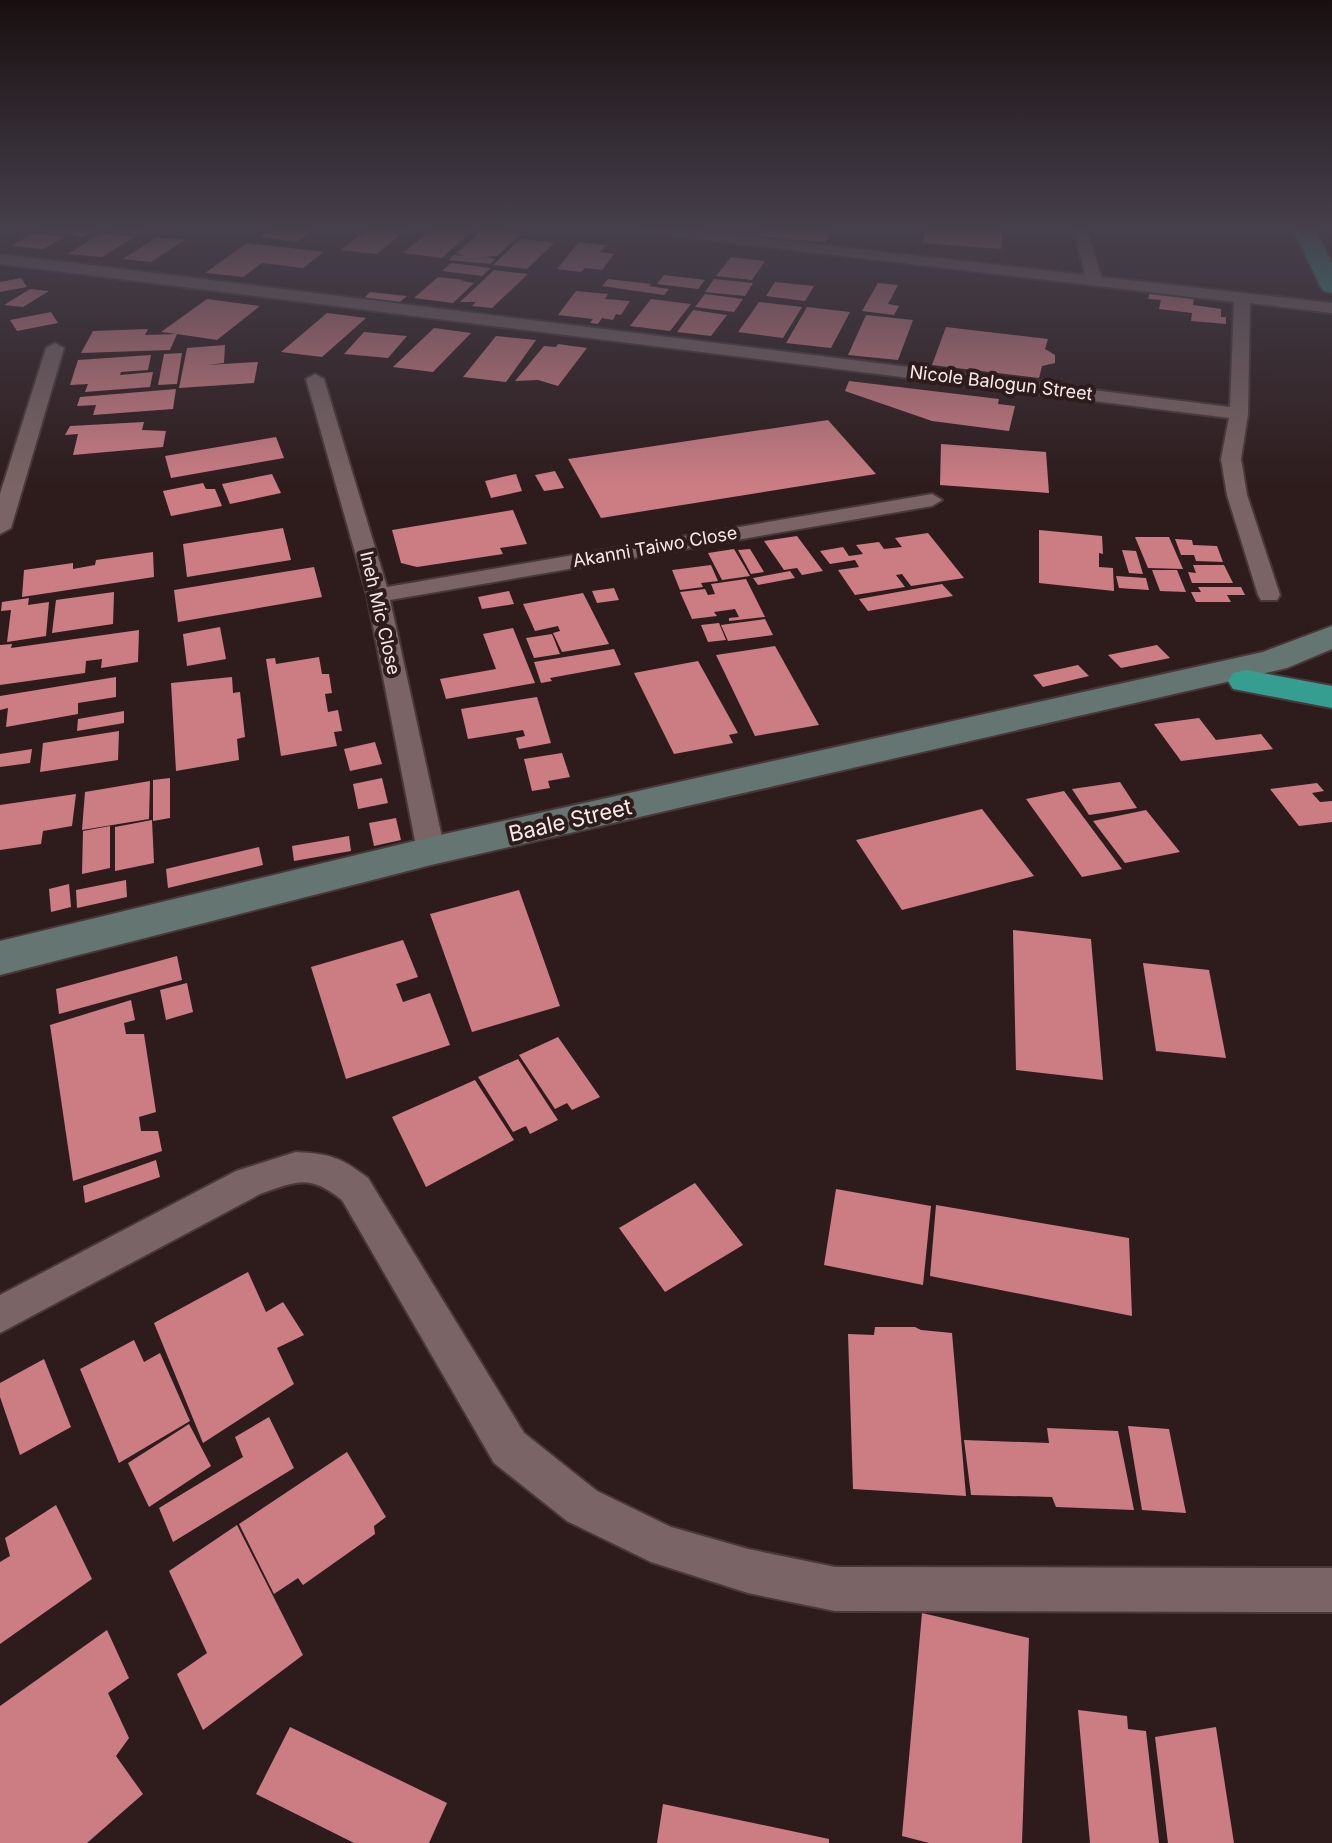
<svg xmlns="http://www.w3.org/2000/svg" width="1332" height="1843" viewBox="0 0 1332 1843" font-family="Inter,sans-serif">
  <style>
    .building { fill: #cc7d84 }
    .lines { fill: none; stroke-linecap: round; stroke-linejoin: round }
    .street-casing { stroke: #48383a; stroke-width: 4 }
    .secondary-casing { stroke: #48383a; stroke-width: 4 }
    .highway-casing { stroke: #48383a; stroke-width: 4 }
    .street { fill: #7a6465; fill-rule: evenodd }
    .secondary { fill: #657572; fill-rule: evenodd }
    .highway { fill: #359e91; fill-rule: evenodd }
    .labels { text-anchor: middle; stroke-width: 8; stroke-linejoin: round; paint-order: stroke }
    .far-street-label { font-size: 18px; fill: #f7eaea; stroke: #2e1c1d }
    .street-label { font-size: 22px; fill: #f7eaea; stroke: #2e1c1d }
  </style>
  <rect width="100%" height="100%" fill="#2e1c1d"/>
  <!-- building -->
  <g class="building">
    <polygon points="32,229 98,229 83,237"/>
    <polygon points="103,229 150,229 141,235"/>
    <polygon points="273,229 315,229 296,242 260,237"/>
    <polygon points="368,229 407,229 377,254 341,250"/>
    <polygon points="432,229 463,229 473,230 442,258 403,253"/>
    <polygon points="484,229 522,233 497,256 485,257 495,259 490,264 449,260 454,255 464,256 457,253"/>
    <polygon points="762,229 831,229 826,242 758,237"/>
    <polygon points="926,229 1003,229 1001,249 923,243"/>
    <polygon points="33,233 65,237 43,249 11,246"/>
    <polygon points="101,233 134,237 102,257 68,254"/>
    <polygon points="157,237 185,240 151,262 123,259"/>
    <polygon points="521,239 554,243 527,269 493,265"/>
    <polygon points="579,242 606,245 600,252 614,254 602,270 585,268 581,272 557,269"/>
    <polygon points="247,243 324,252 303,268 262,263 243,277 205,273"/>
    <polygon points="731,257 765,261 752,280 716,276"/>
    <polygon points="451,263 491,268 482,276 442,271"/>
    <polygon points="494,270 528,274 492,308 472,306 476,302 460,302"/>
    <polygon points="664,275 705,280 698,289 657,284"/>
    <polygon points="438,277 465,280 461,281 474,283 453,303 414,298"/>
    <polygon points="21,278 27,287 0,292 0,282"/>
    <polygon points="608,279 651,284 649,286 669,289 664,295 602,286"/>
    <polygon points="714,279 753,283 745,296 705,292"/>
    <polygon points="775,282 814,286 805,301 766,296"/>
    <polygon points="878,283 898,285 888,304 899,306 894,315 862,311"/>
    <polygon points="30,289 49,291 23,307 4,305"/>
    <polygon points="576,291 608,294 605,299 630,301 621,315 616,314 613,320 602,318 598,324 590,323 593,319 558,315"/>
    <polygon points="1150,291 1194,296 1193,305 1221,309 1221,317 1226,317 1226,324 1191,321 1192,313 1159,309 1161,300 1148,299"/>
    <polygon points="370,292 407,296 400,302 364,298"/>
    <polygon points="705,294 743,299 734,312 695,307"/>
    <polygon points="207,299 260,306 217,340 177,334 170,350 81,353 93,331 148,329 145,335 177,334 161,332"/>
    <polygon points="651,299 691,304 670,331 630,326"/>
    <polygon points="759,302 802,307 783,338 738,332"/>
    <polygon points="807,307 850,312 831,348 786,343"/>
    <polygon points="693,310 727,315 711,336 677,332"/>
    <polygon points="51,312 58,323 17,331 10,320"/>
    <polygon points="327,313 366,318 322,357 281,352"/>
    <polygon points="866,315 913,320 898,360 848,355"/>
    <polygon points="946,327 1048,339 1045,349 1055,355 1055,363 1042,366 1039,378 932,365"/>
    <polygon points="434,328 471,333 433,372 393,367"/>
    <polygon points="364,332 407,336 388,358 344,354"/>
    <polygon points="496,336 536,340 506,382 463,377"/>
    <polygon points="558,344 587,348 558,386 538,380 515,381 544,346 556,347"/>
    <polygon points="225,345 224,363 208,365 258,362 254,383 179,388 187,348"/>
    <polygon points="182,353 177,384 158,385 164,354"/>
    <polygon points="151,355 148,370 121,372 120,375 153,372 150,387 85,392 88,384 70,385 78,360"/>
    <polygon points="849,381 999,399 998,404 1015,406 1009,431 932,421 845,391"/>
    <polygon points="176,389 173,409 93,415 96,405 77,406 80,397"/>
    <polygon points="828,420 876,474 601,518 568,459"/>
    <polygon points="144,422 142,430 166,431 163,447 73,455 78,434 65,435 70,426"/>
    <polygon points="276,437 284,458 171,478 165,456"/>
    <polygon points="941,444 1046,452 1049,493 940,485"/>
    <polygon points="555,471 564,488 544,491 535,475"/>
    <polygon points="272,474 281,493 230,504 222,484"/>
    <polygon points="516,474 522,491 491,498 485,481"/>
    <polygon points="203,483 206,489 215,489 222,506 171,516 163,491"/>
    <polygon points="513,510 527,544 500,548 503,554 417,567 401,563 392,530"/>
    <polygon points="283,528 291,560 187,577 183,544"/>
    <polygon points="1039,530 1102,536 1103,554 1099,553 1099,567 1113,568 1114,591 1039,583"/>
    <polygon points="928,533 964,578 911,586 902,574 896,575 905,587 855,595 838,570 859,567 855,560 830,564 820,551 843,547 849,556 863,554 856,545 879,542 884,549 902,547 895,538"/>
    <polygon points="797,536 823,571 802,575 797,568 784,570 764,541"/>
    <polygon points="1135,537 1169,537 1183,569 1148,568"/>
    <polygon points="1175,539 1192,540 1193,545 1217,546 1223,562 1196,561 1194,555 1181,555"/>
    <polygon points="734,549 750,576 722,580 708,553"/>
    <polygon points="750,549 764,572 751,574 738,550"/>
    <polygon points="1122,550 1136,551 1143,574 1129,573"/>
    <polygon points="153,552 154,577 22,597 24,570 73,563 73,569 95,565 96,560"/>
    <polygon points="711,565 718,581 701,583 703,587 680,590 672,570"/>
    <polygon points="1193,565 1224,565 1233,583 1192,583 1188,572 1196,573"/>
    <polygon points="314,567 322,597 178,622 174,590"/>
    <polygon points="1152,570 1177,570 1186,592 1160,591"/>
    <polygon points="790,571 795,578 758,585 753,578"/>
    <polygon points="1116,576 1146,578 1149,590 1119,588"/>
    <polygon points="746,579 765,617 729,621 729,618 739,617 735,609 714,612 717,616 692,619 680,592 705,589 708,595 715,594 711,584"/>
    <polygon points="942,584 953,596 868,611 859,599"/>
    <polygon points="1198,587 1241,587 1245,595 1227,595 1231,602 1196,602 1191,592 1201,592"/>
    <polygon points="614,588 619,600 597,603 592,591"/>
    <polygon points="509,591 514,604 482,609 478,597"/>
    <polygon points="114,592 113,624 52,633 56,600"/>
    <polygon points="583,593 609,644 562,652 553,633 560,631 558,626 535,631 523,604"/>
    <polygon points="29,598 28,605 49,602 46,636 7,642 11,610 1,611 2,602"/>
    <polygon points="765,619 773,635 728,641 721,625"/>
    <polygon points="719,623 726,640 708,642 701,625"/>
    <polygon points="220,627 226,659 187,666 183,634"/>
    <polygon points="513,628 535,683 446,699 440,679 496,669 483,634"/>
    <polygon points="139,630 138,662 101,668 102,659 86,661 85,673 0,685 0,645 12,644 11,648"/>
    <polygon points="552,634 560,654 534,658 526,638"/>
    <polygon points="1157,645 1170,658 1121,668 1108,655"/>
    <polygon points="775,646 819,725 755,736 716,655"/>
    <polygon points="614,649 621,665 550,678 552,681 541,683 534,662"/>
    <polygon points="319,657 322,674 329,674 332,693 325,694 328,712 338,710 342,731 334,732 337,746 281,756 266,659 275,658 276,664"/>
    <polygon points="698,661 738,733 729,735 733,743 674,754 634,673"/>
    <polygon points="1078,665 1089,676 1043,687 1033,675"/>
    <polygon points="116,677 116,697 78,703 78,714 6,727 8,708 0,710 0,696"/>
    <polygon points="232,677 233,693 240,692 245,737 237,739 239,760 176,771 171,683"/>
    <polygon points="537,697 551,743 519,749 516,738 525,736 523,730 468,739 461,709"/>
    <polygon points="124,711 124,723 77,731 78,719"/>
    <polygon points="1199,718 1216,740 1261,734 1273,749 1181,761 1154,724"/>
    <polygon points="119,731 118,760 40,772 43,743"/>
    <polygon points="375,742 382,764 350,771 344,749"/>
    <polygon points="32,749 30,763 0,767 0,754"/>
    <polygon points="562,753 570,777 548,781 550,788 532,791 524,759"/>
    <polygon points="170,778 170,818 153,821 153,780"/>
    <polygon points="382,778 388,803 358,809 353,784"/>
    <polygon points="150,781 149,819 82,830 85,792"/>
    <polygon points="1120,782 1137,808 1089,815 1072,789"/>
    <polygon points="1317,783 1324,791 1312,793 1320,802 1332,801 1332,822 1299,826 1270,789"/>
    <polygon points="1064,791 1122,869 1082,877 1026,799"/>
    <polygon points="76,794 72,826 43,831 41,844 0,850 0,805"/>
    <polygon points="982,809 1034,876 902,910 856,840"/>
    <polygon points="1146,810 1180,852 1125,863 1093,821"/>
    <polygon points="396,818 401,840 374,846 369,823"/>
    <polygon points="152,820 154,863 115,871 115,827"/>
    <polygon points="110,826 110,868 82,874 83,831"/>
    <polygon points="349,836 351,851 294,861 292,846"/>
    <polygon points="259,847 263,865 168,888 166,869"/>
    <polygon points="126,880 127,897 77,908 76,890"/>
    <polygon points="69,884 71,907 51,912 49,889"/>
    <polygon points="519,890 560,1006 472,1032 430,914"/>
    <polygon points="1013,930 1091,939 1103,1080 1016,1070"/>
    <polygon points="403,940 418,977 396,984 403,1002 430,993 450,1045 346,1079 311,967"/>
    <polygon points="177,956 182,980 59,1014 56,989"/>
    <polygon points="1143,963 1209,970 1226,1058 1156,1051"/>
    <polygon points="187,983 193,1012 166,1020 160,990"/>
    <polygon points="131,1000 135,1020 124,1023 126,1034 144,1034 156,1112 139,1117 141,1131 158,1131 162,1151 73,1181 50,1025"/>
    <polygon points="558,1037 600,1097 572,1110 567,1103 555,1109 519,1055"/>
    <polygon points="518,1059 558,1120 530,1134 526,1126 513,1132 478,1077"/>
    <polygon points="475,1080 514,1140 426,1187 392,1117"/>
    <polygon points="156,1160 160,1177 85,1203 83,1186"/>
    <polygon points="695,1183 743,1245 665,1292 619,1228"/>
    <polygon points="836,1189 931,1206 923,1285 824,1265"/>
    <polygon points="936,1205 1129,1238 1132,1316 930,1276"/>
    <polygon points="248,1272 266,1312 283,1302 304,1335 277,1348 294,1384 203,1443 154,1323"/>
    <polygon points="875,1327 915,1327 921,1330 952,1333 966,1496 853,1489 848,1334 874,1335"/>
    <polygon points="134,1340 144,1362 160,1353 190,1421 119,1463 80,1369"/>
    <polygon points="44,1359 71,1427 20,1455 0,1397 0,1383"/>
    <polygon points="269,1417 294,1468 173,1542 159,1508 243,1457 235,1437"/>
    <polygon points="189,1424 211,1466 149,1507 128,1463"/>
    <polygon points="1128,1426 1169,1429 1186,1513 1142,1510"/>
    <polygon points="1047,1428 1118,1431 1134,1510 1056,1507 1052,1497 971,1495 964,1440 1049,1443"/>
    <polygon points="347,1452 386,1517 374,1526 375,1534 303,1585 298,1578 274,1594 239,1524"/>
    <polygon points="56,1505 92,1579 0,1644 0,1562 10,1556 5,1538"/>
    <polygon points="237,1525 303,1655 203,1730 177,1674 207,1653 169,1571"/>
    <polygon points="922,1613 1029,1638 1022,1843 929,1843 902,1836"/>
    <polygon points="107,1630 129,1678 108,1693 129,1738 116,1756 143,1794 87,1843 0,1843 0,1706"/>
    <polygon points="1078,1710 1127,1716 1128,1729 1146,1731 1159,1843 1090,1843"/>
    <polygon points="290,1727 447,1803 429,1843 354,1843 256,1794"/>
    <polygon points="1216,1727 1234,1843 1168,1843 1155,1737"/>
    <polygon points="663,1804 829,1839 829,1843 657,1843"/>
  </g>
  <g class="lines">
    <defs>
      <g id="street">
        <polygon points="640,229 682,229 1085,275 1073,229 1087,229 1101,277 1332,303 1332,313 1250,303 1248,414 1241,459 1247,495 1280,595 1277,600 1261,600 1258,595 1227,495 1221,459 1229,418 0,264 0,254 1230,407 1234,302 647,233"/>
        <polygon points="55,343 64,348 11,528 0,534 0,494 46,348"/>
        <polygon points="315,374 324,379 387,587 932,494 942,500 932,506 390,600 445,851 441,858 431,861 421,858 417,851 367,595 306,379"/>
        <path d="M 296,1152 C 331,1154 340,1157 368,1178 L 524,1433 L 597,1491 L 671,1527 L 748,1549 L 835,1567 L 1332,1568 L 1332,1612 L 835,1611 L 748,1593 L 651,1562 L 567,1521 L 494,1463 L 342,1200 C 309,1174 298,1181 260,1194 L 0,1333 L 0,1295 L 236,1171 Z"/>
      </g>
      <polygon id="secondary" points="1332,626 1332,649 1287,668 431,865 0,975 0,941 431,837 1263,652"/>
      <g id="highway">
        <polygon points="1293,229 1315,229 1332,263 1332,293 1324,291 1320,286"/>
        <polygon points="1246,670 1332,686 1332,708 1233,689 1228,681 1233,673"/>
      </g>
    </defs>
    <!-- street casing -->
    <use href="#street" class="street-casing"/>
    <!-- secondary casing -->
    <use href="#secondary" class="secondary-casing"/>
    <!-- highway casing -->
    <use href="#highway" class="highway-casing"/>
    <!-- street -->
    <use href="#street" class="street"/>
    <!-- secondary -->
    <use href="#secondary" class="secondary"/>
    <!-- highway -->
    <use href="#highway" class="highway"/>
  </g>
  <!-- sky -->
  <linearGradient id="sky" x2="0" y2="1"><stop stop-color="#190f10"/><stop offset="0.47" stop-color="#46404c"/><stop offset="1" stop-color="#46404c" stop-opacity="0"/></linearGradient>
  <rect width="1332" height="487" fill="url(#sky)"/>
  <g class="labels">
    <!-- far-street labels -->
    <g class="far-street-label">
      <text transform="translate(1001 383) rotate(7)" y="6">Nicole Balogun Street</text>
      <text transform="translate(655 547) rotate(-10)" y="6">Akanni Taiwo Close</text>
      <text transform="translate(380 613) rotate(77)" y="6">Ineh Mic Close</text>
    </g>
    <!-- street labels -->
    <g class="street-label">
      <text transform="translate(570 820) rotate(-13)" y="8">Baale Street</text>
    </g>
  </g>
</svg>
